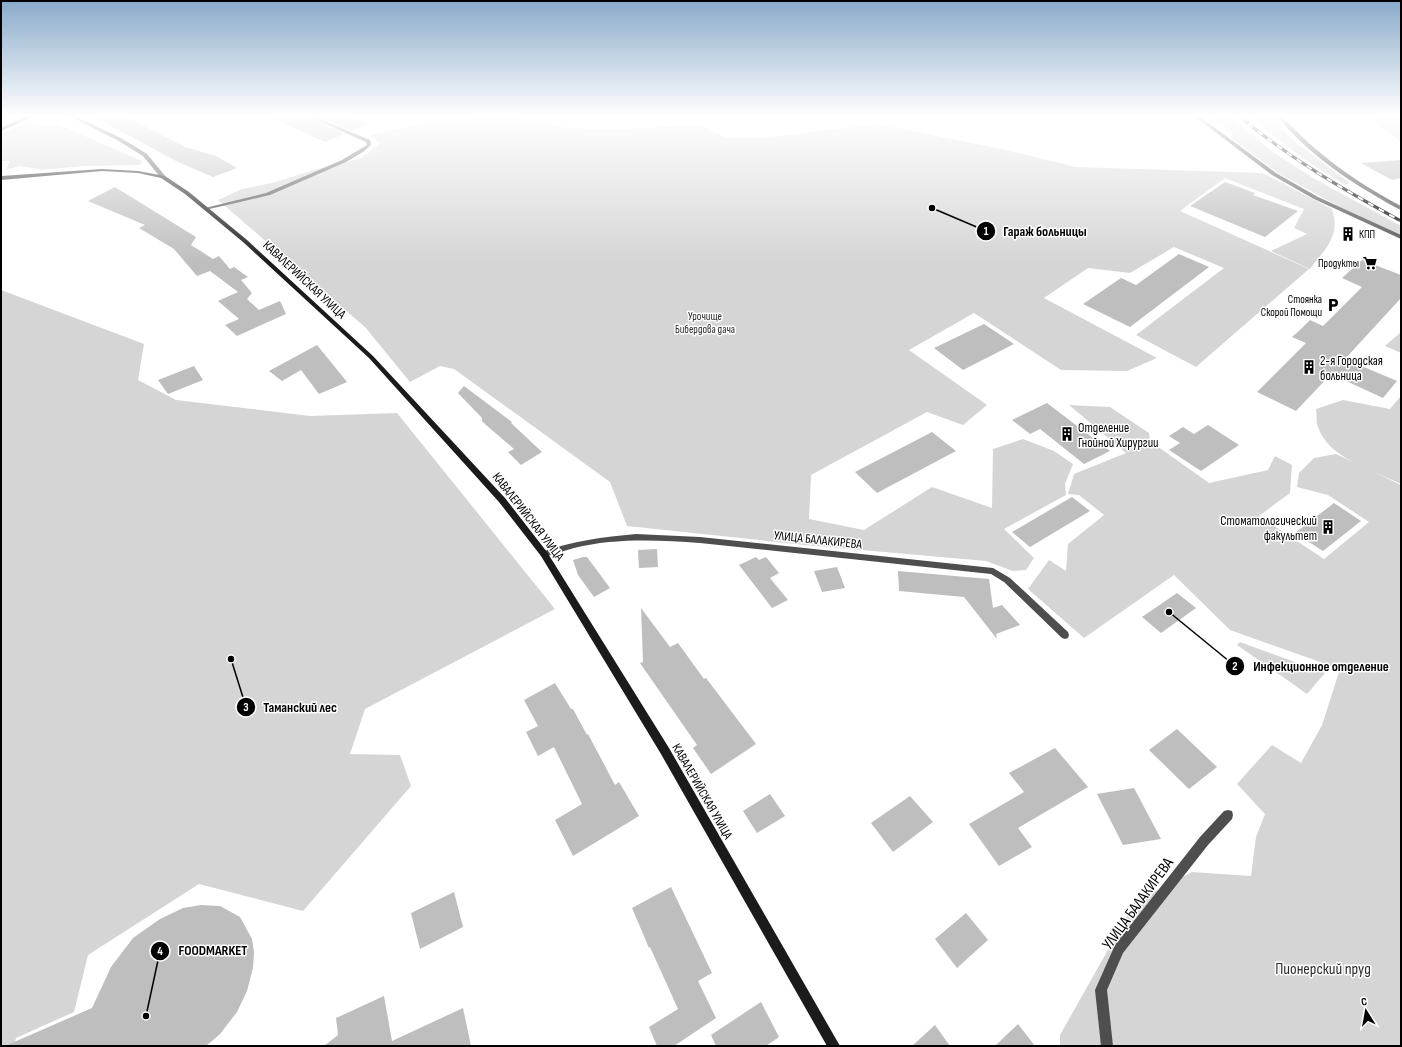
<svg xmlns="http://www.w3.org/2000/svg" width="1402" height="1047" viewBox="0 0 1402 1047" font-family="'Sofia Sans Condensed',sans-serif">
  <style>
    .green { fill: #d5d5d5 }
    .building { fill: #bebebe }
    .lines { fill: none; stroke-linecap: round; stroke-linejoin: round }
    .street { fill: #4e4e4e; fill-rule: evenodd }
    .secondary { fill: #1b1b1b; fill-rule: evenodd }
    .rail-casing { stroke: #000; stroke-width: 3 }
    .rail { stroke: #fff; stroke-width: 2; stroke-dasharray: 6; stroke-linecap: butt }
    .labels { text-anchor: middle; stroke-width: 3; stroke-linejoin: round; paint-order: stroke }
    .far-poi-label { font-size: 11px; fill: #000; stroke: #fff; text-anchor: end }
    .far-park-label { font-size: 11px; fill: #2c2c2c; stroke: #fff }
    .street-label { font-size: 13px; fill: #000; stroke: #fff }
    .poi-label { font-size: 13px; fill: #000; stroke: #fff; text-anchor: start }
    .near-street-label { font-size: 16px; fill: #000; stroke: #fff }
    .near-park-label { font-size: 16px; fill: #2c2c2c; stroke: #fff }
    .leader { fill: none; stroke: #000; stroke-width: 1.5 }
    .callout-dot { fill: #000; stroke: #fff; stroke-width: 1.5 }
    .mark-label { font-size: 12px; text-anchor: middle; font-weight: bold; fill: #fff }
    .callout-label { font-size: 14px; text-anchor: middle; font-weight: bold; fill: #000; stroke: #fff; stroke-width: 3; stroke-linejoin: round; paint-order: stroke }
  </style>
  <rect width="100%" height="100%" fill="#fff"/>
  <!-- green -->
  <g class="green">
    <path d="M 480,116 L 521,116 L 560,127 L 605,130 L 702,125 L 726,138 L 762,138 L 878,124 L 997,148 L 1076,167 L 1263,173 L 1332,209 C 1341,236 1325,249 1310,269 L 1271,251 L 1307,234 L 1294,228 L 1304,209 L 1225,178 L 1180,211 L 1309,269 L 1196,367 L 1136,335 L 1224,268 L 1174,247 L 1130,273 L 1088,268 L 1044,298 L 1157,358 L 1127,371 L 1061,370 L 974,313 L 909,350 L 987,405 L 963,425 L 927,412 L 811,475 L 809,519 L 864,530 L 932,487 L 992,508 L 993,449 L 1023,439 L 1054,451 L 1073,464 L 1065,484 L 1066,495 L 1004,529 L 1034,558 L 1026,570 L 1013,571 L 986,561 L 805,545 L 627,526 L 610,482 L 454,369 L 440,366 L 410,382 L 365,327 L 218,200 L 242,189 L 272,183 L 314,170 L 362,158 L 380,143 L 371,135 L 432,122 Z"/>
    <polygon points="1209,116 1230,116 1273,152 1313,178 1401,226 1401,236 1338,206 1278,173 1230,137 1233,135 1213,120 1213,118"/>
    <polygon points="1248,116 1277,116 1286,134 1300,146 1350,183 1345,185 1307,161"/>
    <polygon points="1367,116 1401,116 1401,142"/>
    <polygon points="29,123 46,126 57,124 142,161 140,165 84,166 42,170 20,166 6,170 10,161 1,161 1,134"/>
    <polygon points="1,290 144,344 138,380 176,400 310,416 397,413 555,609 365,709 350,754 400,755 411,786 303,911 199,884 88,955 74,1012 16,1038 14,1046 1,1046"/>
    <polygon points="1401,332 1401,353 1385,346"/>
    <path d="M 1401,396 L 1401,484 C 1374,471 1328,458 1318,427 C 1316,422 1317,414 1316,409 L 1343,400 L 1390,409 Z"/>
    <polygon points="1069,405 1110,407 1149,433 1150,441 1209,483 1268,470 1275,456 1292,465 1290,493 1259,516 1324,559 1369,522 1328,495 1297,487 1299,473 1314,458 1336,454 1401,485 1401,1046 1060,1046 1060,1035 1135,902 1192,872 1251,876 1256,837 1265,814 1237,784 1272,745 1301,763 1322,725 1340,669 1230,630 1174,575 1084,638 1028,589 1049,560 1066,571 1068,544 1104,515 1079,495 1068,494 1074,474 1126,453"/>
    <polygon points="1240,642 1325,673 1307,694 1237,645"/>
  </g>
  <!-- building -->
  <g class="building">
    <polygon points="93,116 125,116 185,147 216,156 237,168 213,177 176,161"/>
    <polygon points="268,116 306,116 344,134 325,142"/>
    <polygon points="317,116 350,116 368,124 352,131"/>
    <polygon points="1401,160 1401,178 1392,180 1361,163"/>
    <polygon points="1225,182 1255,193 1253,195 1298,211 1265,237 1190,206"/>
    <polygon points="115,187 196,237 191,245 199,250 213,259 219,256 230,269 234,267 248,277 241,280 252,293 247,299 259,310 280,301 286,314 237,336 225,325 239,319 218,301 238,292 210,271 197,276 174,249 139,228 145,225 88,201"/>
    <polygon points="1179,254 1209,267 1130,327 1083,304 1121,278 1136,285"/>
    <polygon points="1362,260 1401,275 1401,298 1345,359 1397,381 1383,398 1331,374 1296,411 1257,392 1306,343 1292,337 1301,329 1310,320 1323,326 1362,287 1342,278"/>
    <polygon points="984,324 1014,344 963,370 934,348"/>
    <polygon points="317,345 347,382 319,394 301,370 282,381 269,371"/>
    <polygon points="194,366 203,380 168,394 158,380"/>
    <polygon points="464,386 512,422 511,423 542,452 521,465 508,452 514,449 486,425 482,421 482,418 458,393"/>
    <polygon points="1047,403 1110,451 1084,464 1040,429 1030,434 1012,420"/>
    <polygon points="1208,425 1239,445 1201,471 1169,450 1180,443 1169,436 1183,427 1194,434"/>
    <polygon points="932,432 956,451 877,493 855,472"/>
    <polygon points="1072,497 1090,511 1030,547 1012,532"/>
    <polygon points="1334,503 1361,521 1323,551 1295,533"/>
    <polygon points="657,549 658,567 639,568 638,550"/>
    <polygon points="583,557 587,557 610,588 594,597 578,575 573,560"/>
    <polygon points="756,557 759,560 766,557 779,573 770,578 788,600 772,608 739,565"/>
    <polygon points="837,567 845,588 822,592 814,571"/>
    <polygon points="898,571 989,579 993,608 1002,605 1020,625 996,634 997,639 964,597 899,591"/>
    <polygon points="1177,593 1196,608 1161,633 1142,617"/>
    <polygon points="641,608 670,647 678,643 704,679 706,678 756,744 711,774 693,748 697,745 640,663 643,662"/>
    <polygon points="555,683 571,709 573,709 587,735 588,734 615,785 619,782 639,816 573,856 555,820 582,804 554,747 538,756 526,732 538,726 524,700"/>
    <polygon points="1177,729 1217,767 1189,789 1149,750"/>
    <polygon points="1055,748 1088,787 1018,828 1032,847 999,866 969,824 1024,792 1009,773"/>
    <polygon points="1134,788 1161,839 1123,845 1097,794"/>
    <polygon points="770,794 785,816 757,833 743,811"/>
    <polygon points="910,796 933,822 893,852 871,823"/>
    <polygon points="671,887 712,973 698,981 716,1018 674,1046 657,1046 649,1027 678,1009 650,947 649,948 632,908"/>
    <polygon points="454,892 463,927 420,949 411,913"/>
    <polygon points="201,905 220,906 240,917 252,939 254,952 253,968 247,991 237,1012 220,1034 206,1046 5,1046 92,1008 111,967 133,938 160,919 183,908"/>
    <polygon points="966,913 988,940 957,968 935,939"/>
    <polygon points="384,996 392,1041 463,1008 471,1046 324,1046 338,1035 336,1018"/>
    <polygon points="761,1002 779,1037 766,1046 716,1046 711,1035"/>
    <polygon points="1018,1024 1035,1046 995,1046"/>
    <polygon points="935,1025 950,1046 912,1046"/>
  </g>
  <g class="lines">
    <!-- street -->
    <g class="street">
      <polygon points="69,116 75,116 121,138 147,154 166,177 161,178 143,156 117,140"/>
      <polygon points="307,116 313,116 370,140 371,145 363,152 346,162 270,195 205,210 205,208 266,193 342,160 367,145 366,142"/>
      <polygon points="1194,116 1199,116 1276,173 1318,197 1401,235 1401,239 1314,199 1272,175"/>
      <path d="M 1277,116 L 1282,116 C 1316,154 1356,182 1401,206 L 1401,210 C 1392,206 1383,200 1374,195 C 1338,174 1304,149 1277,116 Z"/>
      <path d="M 636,534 L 700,537 L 993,568 L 1010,578 L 1068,632 L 1069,635 L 1068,638 L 1065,639 L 1062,638 L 1004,582 L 991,574 L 700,543 C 658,540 615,538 574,548 C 564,551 554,554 544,557 L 541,556 L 540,554 L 541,552 C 573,541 603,537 636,534 Z"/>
      <polygon points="1228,810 1232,811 1233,815 1232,819 1208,845 1123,953 1107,990 1113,1046 1101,1046 1095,990 1115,945 1200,837 1224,811"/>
    </g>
    <!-- secondary -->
    <g class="secondary">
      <polygon points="28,116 34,116 1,131 1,128"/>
      <polygon points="102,169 138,171 165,176 189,192 247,240 373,356 505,498 547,552 669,748 840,1046 827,1046 661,754 541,556 499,502 369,358 243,242 185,194 161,178 138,173 102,171 1,180 1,176"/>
    </g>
    <defs>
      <path id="rail" d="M 1239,116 C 1289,158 1344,190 1401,221"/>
    </defs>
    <!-- rail casing -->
    <use href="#rail" class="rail-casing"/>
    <!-- rail -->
    <use href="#rail" class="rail"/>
  </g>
  <!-- sky -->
  <linearGradient id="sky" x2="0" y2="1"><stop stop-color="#89aaca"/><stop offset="0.44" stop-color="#fff"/><stop offset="1" stop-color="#fff" stop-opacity="0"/></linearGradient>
  <rect width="1402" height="263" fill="url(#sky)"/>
  <!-- icons -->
  <defs>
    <symbol id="building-bare" viewBox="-9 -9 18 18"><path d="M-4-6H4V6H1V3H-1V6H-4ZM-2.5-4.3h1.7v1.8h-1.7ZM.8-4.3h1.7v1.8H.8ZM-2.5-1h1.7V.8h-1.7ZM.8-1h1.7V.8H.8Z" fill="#000" stroke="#fff" stroke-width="2.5" paint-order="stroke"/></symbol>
    <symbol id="supermarket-bare" viewBox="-9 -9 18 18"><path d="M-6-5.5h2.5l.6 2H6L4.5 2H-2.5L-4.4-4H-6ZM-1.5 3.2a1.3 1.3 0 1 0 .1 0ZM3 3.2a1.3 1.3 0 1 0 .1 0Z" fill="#000" stroke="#fff" stroke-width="2.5" paint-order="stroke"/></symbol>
    <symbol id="parking-bare" viewBox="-9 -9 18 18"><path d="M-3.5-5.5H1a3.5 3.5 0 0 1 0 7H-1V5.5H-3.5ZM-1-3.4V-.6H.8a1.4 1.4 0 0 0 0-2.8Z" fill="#000" stroke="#fff" stroke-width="2.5" paint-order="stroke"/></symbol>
  </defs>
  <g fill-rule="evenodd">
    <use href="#building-bare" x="1338" y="224" width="20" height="20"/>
    <use href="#supermarket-bare" x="1360" y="253" width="20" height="20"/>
    <use href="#parking-bare" x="1323" y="295" width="20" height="20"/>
    <use href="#building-bare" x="1299" y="357" width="20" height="20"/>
    <use href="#building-bare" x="1057" y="424" width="20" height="20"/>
    <use href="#building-bare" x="1318" y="517" width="20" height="20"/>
  </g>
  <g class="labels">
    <!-- far-poi labels -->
    <g class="far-poi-label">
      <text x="1359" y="238" text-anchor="start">КПП</text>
      <text x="1359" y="267">Продукты</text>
      <text x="1322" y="303">Стоянка<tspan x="1322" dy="13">Скорой Помощи</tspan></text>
    </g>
    <!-- far-park labels -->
    <g class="far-park-label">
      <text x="705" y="320">Урочище<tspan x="705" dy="13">Бибердова дача</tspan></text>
    </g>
    <!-- street labels -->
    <g class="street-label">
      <text transform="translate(305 279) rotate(43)" y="5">КАВАЛЕРИЙСКАЯ УЛИЦА</text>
      <text transform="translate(529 516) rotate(52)" y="5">КАВАЛЕРИЙСКАЯ УЛИЦА</text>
      <text transform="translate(818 539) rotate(6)" y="5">УЛИЦА БАЛАКИРЕВА</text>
      <text transform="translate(703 791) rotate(60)" y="5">КАВАЛЕРИЙСКАЯ УЛИЦА</text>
    </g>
    <!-- poi labels -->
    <g class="poi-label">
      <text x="1320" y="365">2-я Городская<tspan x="1320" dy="15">больница</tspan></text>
      <text x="1078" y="432">Отделение<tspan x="1078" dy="15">Гнойной Хирургии</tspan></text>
      <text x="1317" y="525" text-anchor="end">Стоматологический<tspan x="1317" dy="15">факультет</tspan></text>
    </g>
    <!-- near-street labels -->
    <g class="near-street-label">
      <text transform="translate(1137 903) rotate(-54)" y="6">УЛИЦА БАЛАКИРЕВА</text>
    </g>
    <!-- near-park labels -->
    <g class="near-park-label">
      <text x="1323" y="974">Пионерский пруд</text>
    </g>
  </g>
  <!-- callouts -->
  <path class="leader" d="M932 208L986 231M1169 612L1235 666M231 659L246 707M146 1016L160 951"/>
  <g class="callout-dot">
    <circle cx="932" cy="208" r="4"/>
    <circle cx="1169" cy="612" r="4"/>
    <circle cx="231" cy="659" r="4"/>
    <circle cx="146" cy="1016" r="4"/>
    <circle cx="986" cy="231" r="10"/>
    <circle cx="1235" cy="666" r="10"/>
    <circle cx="246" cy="707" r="10"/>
    <circle cx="160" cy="951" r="10"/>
  </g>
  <g class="mark-label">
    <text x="986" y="235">1</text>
    <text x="1235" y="670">2</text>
    <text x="246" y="711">3</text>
    <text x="160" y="955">4</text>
  </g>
  <g class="callout-label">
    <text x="1045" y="236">Гараж больницы</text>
    <text x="1321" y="671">Инфекционное отделение</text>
    <text x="300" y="712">Таманский лес</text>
    <text x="213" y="955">FOODMARKET</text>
  </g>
  <!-- border -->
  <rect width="1402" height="1047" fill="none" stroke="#000000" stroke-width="4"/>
  <!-- north arrow -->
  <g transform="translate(1366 1011) rotate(349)" stroke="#ffffff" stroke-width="3" paint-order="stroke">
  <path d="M0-3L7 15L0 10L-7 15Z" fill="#000000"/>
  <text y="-6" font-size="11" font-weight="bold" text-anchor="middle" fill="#000000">С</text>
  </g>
</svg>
